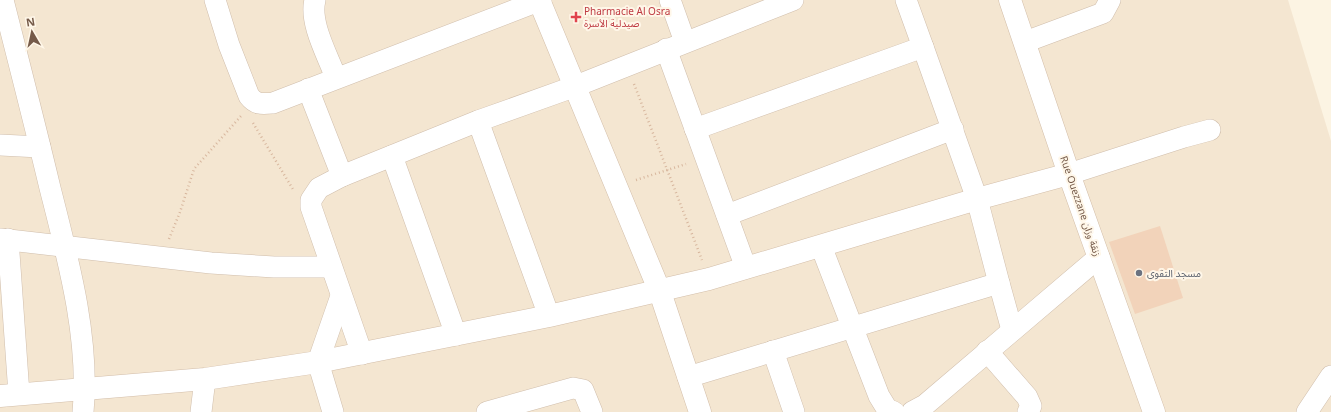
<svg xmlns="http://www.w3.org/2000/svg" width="1331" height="412" viewBox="0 0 1331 412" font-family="'Noto Sans','Noto Sans Arabic',sans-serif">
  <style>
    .residential { fill: #f4e6d1 }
    .building { fill: #f2d3ba }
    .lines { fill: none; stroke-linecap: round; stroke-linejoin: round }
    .street-casing { stroke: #d0beac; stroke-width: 22 }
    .secondary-casing { stroke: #d3bea9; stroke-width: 23 }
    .path { stroke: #d7b69d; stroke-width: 2.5; stroke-dasharray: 1 3; stroke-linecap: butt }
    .street { stroke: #fff; stroke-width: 21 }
    .secondary { stroke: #fff; stroke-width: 22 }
    .health-dot { fill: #e0444e; stroke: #fff7e9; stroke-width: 1.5 }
    .worship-dot { fill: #6b7280; stroke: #fff7e9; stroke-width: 1.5 }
    .labels { text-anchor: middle; stroke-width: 4; stroke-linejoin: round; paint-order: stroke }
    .health-label { font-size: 10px; fill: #be3a42; stroke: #fff7e9; text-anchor: start }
    .street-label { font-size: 10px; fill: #755a49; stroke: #fff7e9 }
    .worship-label { font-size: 10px; fill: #5b616d; stroke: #fff7e9; text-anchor: start }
  </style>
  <rect width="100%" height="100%" fill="#fcf4e3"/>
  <!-- residential -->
  <polygon class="residential" points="0,0 1288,0 1331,141 1331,412 0,412"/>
  <!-- building -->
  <polygon class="building" points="1160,226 1183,298 1135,314 1109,242"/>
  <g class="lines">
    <defs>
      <g id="street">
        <path d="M 3,0 C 19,63 35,125 50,188 C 68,259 90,339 83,412"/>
        <path d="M 215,0 L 229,45 L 249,96 C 256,105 262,104 273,103 L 541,0"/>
        <path d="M 315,0 C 309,23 328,56 336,78"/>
        <polyline points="670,0 685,42"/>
        <polyline points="1025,42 1103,13 1110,0"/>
        <polyline points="923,47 977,199 999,283"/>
        <polyline points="666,49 746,268"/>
        <polyline points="308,89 342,176"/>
        <polyline points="478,121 549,316"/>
        <polyline points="695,129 923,47 906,0"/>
        <polyline points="0,145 40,147"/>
        <polyline points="392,156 456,335"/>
        <polyline points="1069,174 1184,137 1210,130"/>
        <polyline points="727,215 953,129"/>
        <polyline points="0,239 211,263 274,267 331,267"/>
        <polyline points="8,239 19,394"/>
        <polyline points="821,246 879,396 887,409 894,412"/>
        <polyline points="773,351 794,412"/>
        <polyline points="987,351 1027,397 1031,406 1028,412"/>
        <polyline points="362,354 311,207 311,200 319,188 342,176 478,121 576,86 793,0"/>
        <polyline points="688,377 999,283 1012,330"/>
        <polyline points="201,412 205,379"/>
        <polyline points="333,412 318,362 341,296"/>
        <polyline points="487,412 573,388 583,390 592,412"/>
        <polyline points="912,412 925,405 1099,257"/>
        <polyline points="1307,412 1331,376"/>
      </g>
      <g id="secondary">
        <polyline points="539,0 660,292 700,412"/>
        <polyline points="1010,0 1069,174 1154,412"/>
        <polyline points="0,396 205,379 318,362 549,316 709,279 977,199 1069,174"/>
      </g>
    </defs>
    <!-- street casing -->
    <use href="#street" class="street-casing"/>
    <!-- secondary casing -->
    <use href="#secondary" class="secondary-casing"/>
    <!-- path -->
    <g class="path">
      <polyline points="634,84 702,260"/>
      <polyline points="253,123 294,191"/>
      <polyline points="636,180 686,164"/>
      <polyline points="169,239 180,212 194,169 241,116"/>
    </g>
    <!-- street -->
    <use href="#street" class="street"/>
    <!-- secondary -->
    <use href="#secondary" class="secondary"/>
  </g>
  <!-- markers -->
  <path class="health-dot" d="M574 11h4v4h4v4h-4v4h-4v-4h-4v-4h4z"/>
  <circle class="worship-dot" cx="1139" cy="273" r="4"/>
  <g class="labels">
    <!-- health labels -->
    <g class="health-label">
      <text x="584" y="15">Pharmacie Al Osra<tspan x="584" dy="12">صيدلية الأسرة</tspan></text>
    </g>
    <!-- street labels -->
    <g class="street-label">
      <text transform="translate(1081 206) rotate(71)" y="4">Rue Ouezzane زنقة وزان</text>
    </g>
    <!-- worship labels -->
    <g class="worship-label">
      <text x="1147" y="277">مسجد التقوى</text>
    </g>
  </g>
  <!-- north arrow -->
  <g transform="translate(32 32) rotate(351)" stroke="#fff7e9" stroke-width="3" paint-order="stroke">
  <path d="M0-3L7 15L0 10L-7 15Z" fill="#755a49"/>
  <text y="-6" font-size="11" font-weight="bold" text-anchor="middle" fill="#755a49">N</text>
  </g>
</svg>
